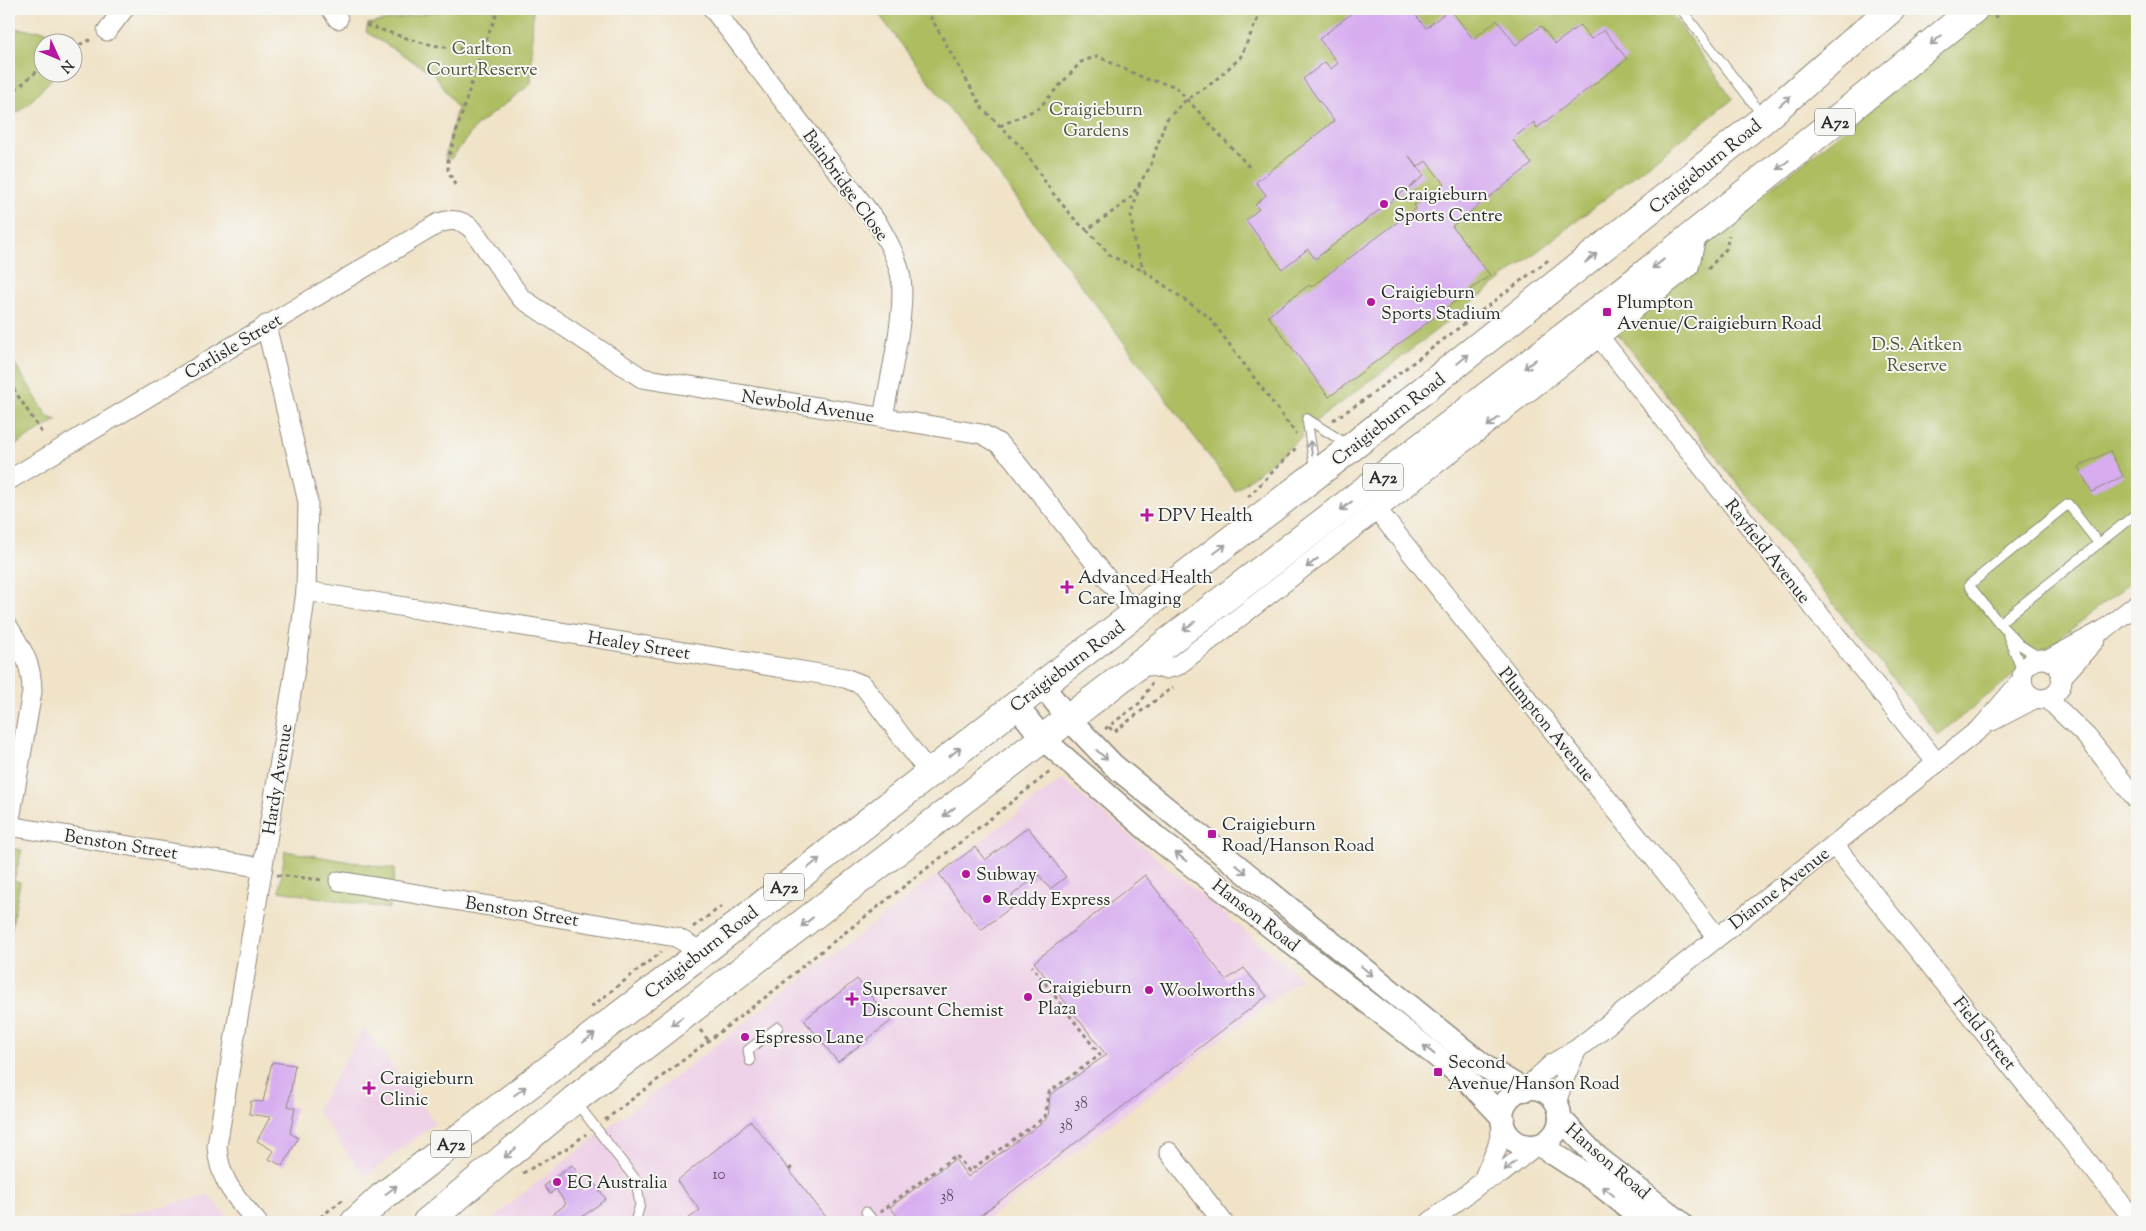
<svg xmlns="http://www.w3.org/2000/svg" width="2146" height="1231" viewBox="0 0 2146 1231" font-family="'Sorts Mill Goudy',serif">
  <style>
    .built { fill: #eed0e7 }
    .green { fill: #adbd60; stroke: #6c7446 }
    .building { fill: #d7adf0 }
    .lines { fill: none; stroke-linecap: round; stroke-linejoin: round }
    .service-casing { stroke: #8e877a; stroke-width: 11 }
    .minor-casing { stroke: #8e877a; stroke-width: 21 }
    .tertiary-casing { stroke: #8e877a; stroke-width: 25 }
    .primary-casing { stroke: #8e877a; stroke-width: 30 }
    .path { stroke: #8e877a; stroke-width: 3; stroke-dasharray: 4 4; stroke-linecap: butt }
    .service { stroke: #fff; stroke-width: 9 }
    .minor { stroke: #fff; stroke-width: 19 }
    .tertiary { stroke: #fff; stroke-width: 22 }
    .primary { stroke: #fff; stroke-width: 28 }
    .oneway { stroke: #a0a0a0 }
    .poi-dot { fill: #b5179e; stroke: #f6f6f2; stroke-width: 2 }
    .labels { text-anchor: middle; stroke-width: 4; stroke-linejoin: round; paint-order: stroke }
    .number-label { font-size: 15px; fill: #564c5c }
    .shield { fill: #f6f6f2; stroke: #686867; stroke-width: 1 }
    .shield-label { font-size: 16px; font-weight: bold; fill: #2b2b2b }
    .park-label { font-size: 18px; fill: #52573b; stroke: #f6f6f2 }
    .street-label { font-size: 18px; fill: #2b2b2b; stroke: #f6f6f2 }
    .poi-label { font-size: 18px; fill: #2b2b2b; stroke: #f6f6f2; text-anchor: start }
  </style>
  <rect width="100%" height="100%" fill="#f6f6f2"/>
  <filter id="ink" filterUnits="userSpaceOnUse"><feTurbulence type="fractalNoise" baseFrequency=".02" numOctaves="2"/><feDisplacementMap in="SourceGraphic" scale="10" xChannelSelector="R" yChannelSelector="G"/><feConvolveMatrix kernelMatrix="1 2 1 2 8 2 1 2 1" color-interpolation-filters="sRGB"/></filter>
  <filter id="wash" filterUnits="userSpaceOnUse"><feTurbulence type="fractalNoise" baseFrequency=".0096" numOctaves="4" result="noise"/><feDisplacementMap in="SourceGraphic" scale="20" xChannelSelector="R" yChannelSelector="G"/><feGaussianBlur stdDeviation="1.12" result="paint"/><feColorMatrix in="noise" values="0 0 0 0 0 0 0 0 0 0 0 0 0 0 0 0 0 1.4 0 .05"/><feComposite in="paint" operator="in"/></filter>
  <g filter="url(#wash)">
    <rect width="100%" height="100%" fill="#f0e3c8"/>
    <!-- built -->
    <g class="built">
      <polygon points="1062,779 1301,978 984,1222 489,1222 522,1194"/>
      <polygon points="364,1028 435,1123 365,1177 316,1110"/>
      <polygon points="209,1195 232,1222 112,1222 109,1218"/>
    </g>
    <!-- green -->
    <g class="green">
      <polygon points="449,9 533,9 531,84 477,125 451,159 445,157 457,108 435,75 366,32 368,24"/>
      <polygon points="875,9 1668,9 1733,99 1394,363 1301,432 1303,436 1235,491"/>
      <polygon points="1996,9 2137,9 2137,577 1938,735 1606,319"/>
      <polygon points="9,28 75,34 72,42 42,42 42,72 57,73 31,101 9,119"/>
      <polygon points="9,354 48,417 57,420 10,448 14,439 9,431"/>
      <polygon points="9,848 22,850 14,880 20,882 10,937"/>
      <polygon points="285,851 395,869 389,909 279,891"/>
    </g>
    <g id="blocks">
      <!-- building -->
      <g class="building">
        <polygon points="1357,9 1411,9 1426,28 1450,9 1473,39 1497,20 1516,45 1541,26 1555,44 1580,25 1591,39 1604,30 1627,59 1537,128 1534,122 1512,139 1532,164 1452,226 1490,275 1329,397 1268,316 1309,285 1311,287 1416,208 1414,205 1444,184 1426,161 1418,167 1409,156 1424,176 1315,259 1308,249 1282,269 1246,220 1259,209 1255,205 1266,195 1256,182 1334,121 1303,79 1325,62 1331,69 1338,63 1319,39"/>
        <polygon points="2110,451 2123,476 2092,492 2078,467"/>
        <polygon points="1028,827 1066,877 1050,889 1039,875 1012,895 1017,903 981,930 939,874 975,847 985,860"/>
        <polygon points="1145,875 1226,980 1244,968 1267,996 972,1222 902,1222 890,1207 955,1159 968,1177 1048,1118 1050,1095 1106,1055 1034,962"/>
        <polygon points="857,979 891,1021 838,1062 804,1020"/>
        <polygon points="272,1062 295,1065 288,1106 295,1108 290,1133 298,1138 283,1166 269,1159 274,1151 257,1141 270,1117 249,1114 251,1101 263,1102"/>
        <polygon points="751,1121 789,1170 830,1222 684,1222 700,1210 677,1181"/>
        <polygon points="572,1165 577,1172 571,1178 582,1192 594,1183 606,1199 575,1222 551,1222 548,1218 566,1204 556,1189 550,1194 544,1186"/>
      </g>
    </g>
  </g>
  <g filter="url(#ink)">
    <use href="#blocks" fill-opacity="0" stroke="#8e877a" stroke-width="1"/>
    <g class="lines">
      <defs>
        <g id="service">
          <polyline points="1681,9 1763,116"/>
          <polyline points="1307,419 1315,471"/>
          <polyline points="1307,419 1350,446"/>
          <polyline points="2099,544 2068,504 1969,585 1999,623 2137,513"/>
          <polyline points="1999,623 2020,645 2042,659"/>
          <polyline points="2008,636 2023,673"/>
          <polyline points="750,1061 748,1050 778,1027"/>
          <polyline points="576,1102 636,1180 640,1205 635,1222"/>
          <polyline points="866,1212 874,1222"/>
        </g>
        <g id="minor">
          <polyline points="331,9 338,19"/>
          <path d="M 713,9 L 878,224 C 887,240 896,255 900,273 C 908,307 889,381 883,418"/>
          <polyline points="107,31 124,9"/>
          <polyline points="1600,338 1937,763"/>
          <path d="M 9,480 L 439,223 C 453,218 463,220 473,230 L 521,298 L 642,378 L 982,434 L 998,443 L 1011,456 L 1135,614"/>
          <polyline points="1378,511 1717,937"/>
          <polyline points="306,591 845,678 863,685 929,773"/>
          <path d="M 9,628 C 23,651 32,664 32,692 L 9,825"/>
          <circle cx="2042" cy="679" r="20"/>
          <polyline points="2048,660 2105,629 2137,604"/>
          <polyline points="1140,664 1165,669 1177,666 1689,267 1697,234"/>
          <polyline points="2061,678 2096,639"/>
          <polyline points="2047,698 2087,737 2137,800"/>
          <polyline points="1992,721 2036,698"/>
          <polyline points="9,826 263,868"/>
          <polyline points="1834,845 2136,1222"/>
          <polyline points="339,881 676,937 693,947 700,954"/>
          <polyline points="1525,1089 1552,1064 1577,1049 1982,727 2022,680"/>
          <polyline points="1556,1103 1564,1079 1577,1049"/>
          <polyline points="1169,1152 1223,1222"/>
          <polyline points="1482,1182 1497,1148 1503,1124"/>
          <path d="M 257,1222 C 236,1197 219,1181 217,1146 L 298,651 L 306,591 L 308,502 L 266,325"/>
          <polyline points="1430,1222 1482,1182 1502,1173 1535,1146"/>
        </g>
        <g id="tertiary">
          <polyline points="1042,685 1069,719 1113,765 1459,1046 1487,1068 1524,1090"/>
          <polyline points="1016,705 1043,739 1158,839 1434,1054 1468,1081 1503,1118"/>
          <circle cx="1531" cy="1117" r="29"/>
          <polyline points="1560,1118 1597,1157 1680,1222"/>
          <polyline points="1540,1145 1594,1180 1646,1222"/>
        </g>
        <g id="primary">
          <polyline points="355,1222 382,1197 700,954 1042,685 1352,447 1765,118 1891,9"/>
          <polyline points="427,1222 575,1099 1626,289 1974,9"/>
        </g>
      </defs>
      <!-- service casing -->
      <use href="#service" class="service-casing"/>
      <!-- minor casing -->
      <use href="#minor" class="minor-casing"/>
      <!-- tertiary casing -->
      <use href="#tertiary" class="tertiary-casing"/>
      <!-- primary casing -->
      <use href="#primary" class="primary-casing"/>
      <!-- path -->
      <g class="path">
        <polyline points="926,9 983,109 1024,150 1052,192 1076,221 1087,230 1129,200 1150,167 1166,120 1185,101 1212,83 1240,58 1262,9"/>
        <polyline points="1994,18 2006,9"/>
        <path d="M 366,25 C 411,39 433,50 482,49"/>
        <polyline points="72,48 92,39"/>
        <polyline points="9,95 42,67"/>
        <polyline points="1000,126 1039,108 1081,62 1097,56 1146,79 1175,86 1252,170"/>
        <polyline points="1140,184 1131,215 1134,241 1144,271"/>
        <polyline points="455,185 448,170 448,159 482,49 499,9"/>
        <polyline points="1087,230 1111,256 1144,271 1209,317 1296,434"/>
        <polyline points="1708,269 1726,249 1729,235"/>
        <polyline points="9,382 42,433"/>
        <polyline points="1333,420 1361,402 1551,258"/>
        <polyline points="1248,497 1298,446"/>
        <polyline points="1109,727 1114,732 1173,687"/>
        <polyline points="1105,729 1141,702 1152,683"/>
        <polyline points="277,875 323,880"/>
        <polyline points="693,927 722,906"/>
        <polyline points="591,1007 661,952"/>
        <polyline points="700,1030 709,1041"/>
        <polyline points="605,1120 776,989 805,964 1051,771"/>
        <polyline points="789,1170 792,1167"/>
        <polyline points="523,1173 569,1147 586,1134"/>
        <polyline points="880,1212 956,1155 969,1171 1045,1117 1049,1092 1100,1055 1032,966"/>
        <polyline points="314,1222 345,1198"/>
      </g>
      <!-- service -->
      <use href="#service" class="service"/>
      <!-- minor -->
      <use href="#minor" class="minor"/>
      <!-- tertiary -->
      <use href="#tertiary" class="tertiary"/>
      <!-- primary -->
      <use href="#primary" class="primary"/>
    </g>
    <!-- one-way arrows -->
    <defs><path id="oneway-shaft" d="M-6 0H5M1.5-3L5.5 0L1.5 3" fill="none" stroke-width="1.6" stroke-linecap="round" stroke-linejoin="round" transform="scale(1.25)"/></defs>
    <g class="oneway">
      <use href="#oneway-shaft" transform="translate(1936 40) rotate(141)"/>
      <use href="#oneway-shaft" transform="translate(1785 101) rotate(-41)"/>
      <use href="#oneway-shaft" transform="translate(1783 165) rotate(141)"/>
      <use href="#oneway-shaft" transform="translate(1591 258) rotate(-38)"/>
      <use href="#oneway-shaft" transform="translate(1658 264) rotate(142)"/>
      <use href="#oneway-shaft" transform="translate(1463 359) rotate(-39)"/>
      <use href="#oneway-shaft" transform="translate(1530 364) rotate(142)"/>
      <use href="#oneway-shaft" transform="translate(1493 422) rotate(142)"/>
      <use href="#oneway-shaft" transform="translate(1311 448) rotate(-99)"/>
      <use href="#oneway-shaft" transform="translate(1346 506) rotate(142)"/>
      <use href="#oneway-shaft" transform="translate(1220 549) rotate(-37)"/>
      <use href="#oneway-shaft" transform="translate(1312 563) rotate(142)"/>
      <use href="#oneway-shaft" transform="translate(1189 626) rotate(143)"/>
      <use href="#oneway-shaft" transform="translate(955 752) rotate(-38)"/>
      <use href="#oneway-shaft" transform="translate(1102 755) rotate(42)"/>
      <use href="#oneway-shaft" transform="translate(949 812) rotate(142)"/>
      <use href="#oneway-shaft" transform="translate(1181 857) rotate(-142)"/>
      <use href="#oneway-shaft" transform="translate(814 863) rotate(-39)"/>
      <use href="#oneway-shaft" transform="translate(1241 869) rotate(39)"/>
      <use href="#oneway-shaft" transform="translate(807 922) rotate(142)"/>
      <use href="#oneway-shaft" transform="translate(1367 971) rotate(40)"/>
      <use href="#oneway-shaft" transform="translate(677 1021) rotate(143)"/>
      <use href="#oneway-shaft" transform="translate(589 1038) rotate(-37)"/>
      <use href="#oneway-shaft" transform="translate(1429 1050) rotate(-142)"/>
      <use href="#oneway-shaft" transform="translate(520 1091) rotate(-37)"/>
      <use href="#oneway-shaft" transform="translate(510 1153) rotate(140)"/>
      <use href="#oneway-shaft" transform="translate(1510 1166) rotate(141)"/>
      <use href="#oneway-shaft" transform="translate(391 1190) rotate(-37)"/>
      <use href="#oneway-shaft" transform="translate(1608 1191) rotate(-141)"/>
    </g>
  </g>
  <!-- markers -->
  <g class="poi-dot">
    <circle cx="1384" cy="204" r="5"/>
    <circle cx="1371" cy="302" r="5"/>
    <rect x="1602" y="307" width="10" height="10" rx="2.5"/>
    <path d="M1144.5 507.5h5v5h5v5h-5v5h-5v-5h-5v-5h5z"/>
    <path d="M1064.5 579.5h5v5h5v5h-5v5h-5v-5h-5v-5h5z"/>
    <rect x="1207" y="829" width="10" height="10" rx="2.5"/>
    <circle cx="966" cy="874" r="5"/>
    <circle cx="987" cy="899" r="5"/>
    <circle cx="1149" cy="990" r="5"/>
    <circle cx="1028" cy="997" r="5"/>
    <path d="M849.5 991.5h5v5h5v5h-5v5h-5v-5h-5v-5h5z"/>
    <circle cx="745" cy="1037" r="5"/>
    <rect x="1433" y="1067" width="10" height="10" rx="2.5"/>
    <path d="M366.5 1080.5h5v5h5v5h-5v5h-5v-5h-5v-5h5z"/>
    <circle cx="557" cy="1182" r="5"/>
  </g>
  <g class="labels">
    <!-- number labels -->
    <g class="number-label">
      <text x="1081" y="1108">38</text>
      <text x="1066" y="1130">38</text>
      <text x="719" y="1179">10</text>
      <text x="947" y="1201">38</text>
    </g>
    <!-- shield labels -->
    <g class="shield">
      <rect x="1815" y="108.5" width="40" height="27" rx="4"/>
      <rect x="1363" y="463.5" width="40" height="27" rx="4"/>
      <rect x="764" y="873.5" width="40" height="27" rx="4"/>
      <rect x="431" y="1130.5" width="40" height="27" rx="4"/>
    </g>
    <g class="shield-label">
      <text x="1835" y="128">A72</text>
      <text x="1383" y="483">A72</text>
      <text x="784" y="893">A72</text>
      <text x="451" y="1150">A72</text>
    </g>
    <!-- park labels -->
    <g class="park-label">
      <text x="482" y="54">Carlton<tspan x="482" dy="21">Court Reserve</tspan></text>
      <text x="1096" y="115">Craigieburn<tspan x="1096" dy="21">Gardens</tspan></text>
      <text x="1917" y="350">D.S. Aitken<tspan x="1917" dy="21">Reserve</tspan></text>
    </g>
    <!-- street labels -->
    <g class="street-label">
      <text transform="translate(1705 166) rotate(-39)" y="6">Craigieburn Road</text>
      <text transform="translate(846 185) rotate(54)" y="6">Bainbridge Close</text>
      <text transform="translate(233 346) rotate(-31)" y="6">Carlisle Street</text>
      <text transform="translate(808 406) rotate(9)" y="6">Newbold Avenue</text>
      <text transform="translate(1388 419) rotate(-38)" y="6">Craigieburn Road</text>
      <text transform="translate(1768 551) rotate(52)" y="6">Rayfield Avenue</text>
      <text transform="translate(639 645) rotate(9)" y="6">Healey Street</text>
      <text transform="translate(1067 666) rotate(-37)" y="6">Craigieburn Road</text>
      <text transform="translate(1547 724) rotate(51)" y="6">Plumpton Avenue</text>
      <text transform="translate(277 779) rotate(-81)" y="6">Hardy Avenue</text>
      <text transform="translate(121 844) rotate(9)" y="6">Benston Street</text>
      <text transform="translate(1779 888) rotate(-38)" y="6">Dianne Avenue</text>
      <text transform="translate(522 911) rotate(9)" y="6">Benston Street</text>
      <text transform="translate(1256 915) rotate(38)" y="6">Hanson Road</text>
      <text transform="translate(701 952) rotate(-38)" y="6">Craigieburn Road</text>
      <text transform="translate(1985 1033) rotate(51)" y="6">Field Street</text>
      <text transform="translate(1608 1161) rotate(41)" y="6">Hanson Road</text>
    </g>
    <!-- poi labels -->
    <g class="poi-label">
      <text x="1394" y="200">Craigieburn<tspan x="1394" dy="21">Sports Centre</tspan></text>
      <text x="1381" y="298">Craigieburn<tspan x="1381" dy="21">Sports Stadium</tspan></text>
      <text x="1617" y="308">Plumpton<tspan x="1617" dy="21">Avenue/Craigieburn Road</tspan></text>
      <text x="1158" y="521">DPV Health</text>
      <text x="1078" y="583">Advanced Health<tspan x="1078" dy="21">Care Imaging</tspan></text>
      <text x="1222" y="830">Craigieburn<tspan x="1222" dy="21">Road/Hanson Road</tspan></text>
      <text x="976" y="880">Subway</text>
      <text x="997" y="905">Reddy Express</text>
      <text x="1038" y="993">Craigieburn<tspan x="1038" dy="21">Plaza</tspan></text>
      <text x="862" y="995">Supersaver<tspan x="862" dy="21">Discount Chemist</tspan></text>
      <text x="1159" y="996">Woolworths</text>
      <text x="755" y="1043">Espresso Lane</text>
      <text x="1448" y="1068">Second<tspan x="1448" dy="21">Avenue/Hanson Road</tspan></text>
      <text x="380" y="1084">Craigieburn<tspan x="380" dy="21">Clinic</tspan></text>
      <text x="567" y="1188">EG Australia</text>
    </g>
  </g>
  <!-- margin -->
  <rect width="2146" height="1231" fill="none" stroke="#f6f6f2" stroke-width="30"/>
  <!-- north arrow -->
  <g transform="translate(58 58) rotate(134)"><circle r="24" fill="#f6f6f2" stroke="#a5a5a2"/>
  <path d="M0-4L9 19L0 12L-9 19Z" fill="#b5179e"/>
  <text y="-8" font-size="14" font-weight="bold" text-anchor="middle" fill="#2b2b2b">N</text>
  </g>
</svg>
